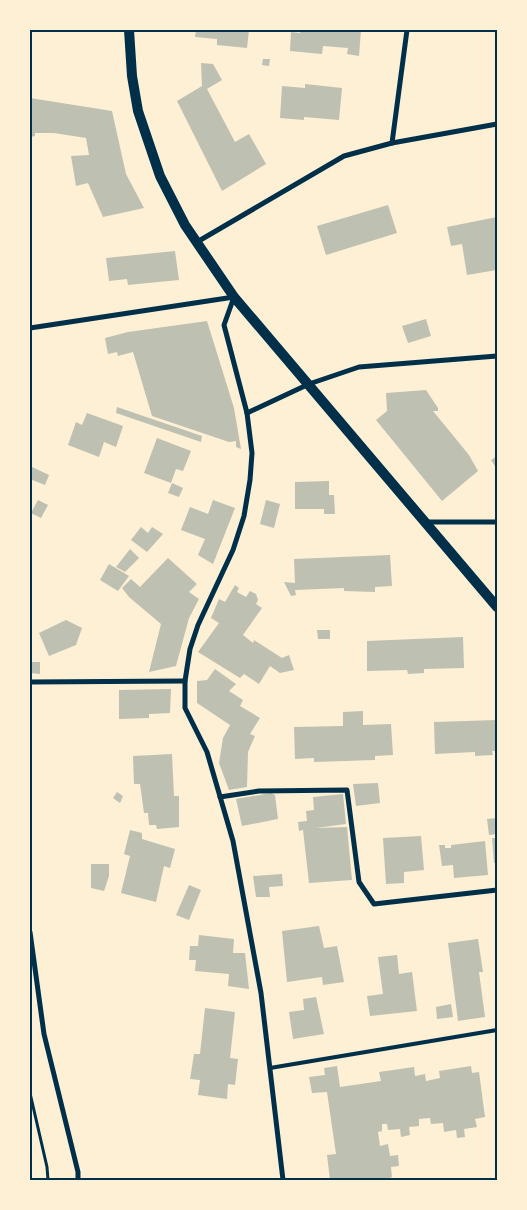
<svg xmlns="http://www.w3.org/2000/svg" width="527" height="1210" viewBox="0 0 527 1210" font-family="Poppins,sans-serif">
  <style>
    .building { fill: #bec0b2 }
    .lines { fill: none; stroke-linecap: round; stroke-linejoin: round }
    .path { stroke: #003049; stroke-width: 3 }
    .service { stroke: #003049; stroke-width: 4 }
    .minor { stroke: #003049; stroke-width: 5 }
    .secondary { stroke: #003049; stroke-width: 10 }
    .neatline { fill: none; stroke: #003049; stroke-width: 2 }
  </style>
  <rect width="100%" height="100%" fill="#fdf0d5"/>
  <!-- building -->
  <g class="building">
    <polygon points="196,30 249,30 247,48 217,45 217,39 195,37"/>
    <polygon points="300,30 361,30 359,56 347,54 348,48 323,46 322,54 290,51 291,32 300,33"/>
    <polygon points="263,59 270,59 269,66 262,65"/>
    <polygon points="201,63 213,64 222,80 207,89 235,142 249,134 266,164 222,191 177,101 202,86"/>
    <polygon points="305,84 342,88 339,120 304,117 304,120 280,118 282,86 305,88"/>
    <polygon points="30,98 112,111 126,174 144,208 103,217 88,183 76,186 71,156 89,155 86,138 54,133 35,133 35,136 30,137"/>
    <polygon points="388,205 397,233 326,255 317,226"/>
    <polygon points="497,217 497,270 467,275 462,244 451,246 447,227"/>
    <polygon points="175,251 179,280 128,285 127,279 109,281 106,258"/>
    <polygon points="426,319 431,336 408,343 402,326"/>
    <polygon points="207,321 234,408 241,449 236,447 236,441 229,442 152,416 133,352 118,356 117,352 108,354 105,338 128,332"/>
    <polygon points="426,390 438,408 438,411 433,411 469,455 478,471 442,501 376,420 387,411 386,393"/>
    <polygon points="117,407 202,436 201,442 116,413"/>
    <polygon points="87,413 123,426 116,447 104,442 99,457 68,445 76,422 82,425"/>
    <polygon points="157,438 191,451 183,471 176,469 171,483 144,473"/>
    <polygon points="497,456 497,469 491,460"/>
    <polygon points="30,466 49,475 45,485 30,479"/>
    <polygon points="329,481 329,495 334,495 335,514 324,514 324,509 295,509 295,482"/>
    <polygon points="172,483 183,488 179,497 168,493"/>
    <polygon points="38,500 48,505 41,518 31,513"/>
    <polygon points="213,500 235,508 213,564 198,555 205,539 181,530 190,507 208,514"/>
    <polygon points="266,500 280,504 274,528 260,524"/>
    <polygon points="141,527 148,533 152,527 163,534 147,552 131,540"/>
    <polygon points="130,549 139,558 125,572 116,567"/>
    <polygon points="390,555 392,586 375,587 375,592 344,591 344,588 295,590 296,595 291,596 284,582 295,583 294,559"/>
    <polygon points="168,558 197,584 189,592 199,599 189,618 176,666 149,672 161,624 129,597 122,588 131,579 140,587"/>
    <polygon points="109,564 129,576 118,591 100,580"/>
    <polygon points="235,585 239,588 237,592 246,597 250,591 256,594 258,600 256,604 262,608 243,635 253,643 254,640 282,658 289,655 294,670 280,673 270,666 259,684 244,674 240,678 198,652 219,623 211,618 219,599 225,602"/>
    <polygon points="66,620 82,628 76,645 49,656 39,633"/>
    <polygon points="317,630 330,630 330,639 318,639"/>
    <polygon points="463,637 464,668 424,669 424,673 408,674 407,670 367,671 367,641"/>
    <polygon points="30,662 40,662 40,674 30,673"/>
    <polygon points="215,669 236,684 229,691 243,700 240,706 260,718 250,734 255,736 248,752 247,787 229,790 219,763 223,738 230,725 197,703 197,681 207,680"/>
    <polygon points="171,689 170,713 149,714 149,718 119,719 119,690"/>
    <polygon points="363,711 363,725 391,724 393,755 375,756 375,760 314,762 314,758 295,759 294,727 343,726 343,712"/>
    <polygon points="497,720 497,751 492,751 493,755 475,756 475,752 435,754 434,722"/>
    <polygon points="172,754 174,796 179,796 179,827 157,829 156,825 149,825 148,813 144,813 140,784 134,784 133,756"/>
    <polygon points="378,783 380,803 356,806 353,784"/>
    <polygon points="117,792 123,796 120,803 113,798"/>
    <polygon points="271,793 275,795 278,819 242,826 236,799"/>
    <polygon points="343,794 346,824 316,828 347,827 352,880 309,883 303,830 299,831 298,822 307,821 306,811 314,810 313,797"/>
    <polygon points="497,818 497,834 489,835 487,819"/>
    <polygon points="130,830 142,833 142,839 175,849 170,868 164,866 156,902 121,893 130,856 124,854"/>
    <polygon points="421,836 424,870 404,872 404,883 386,884 383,838"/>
    <polygon points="492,838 497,838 497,862 494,863"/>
    <polygon points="485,841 488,875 454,878 453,865 442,866 439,845 445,845 445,848 451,848 451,845"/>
    <polygon points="91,864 109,864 109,876 104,891 91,888"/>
    <polygon points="282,874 283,886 269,887 270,897 256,897 253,876"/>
    <polygon points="189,885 201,890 189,920 176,915"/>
    <polygon points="319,926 324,948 337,946 344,982 323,985 322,977 287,982 282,931"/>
    <polygon points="199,935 234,939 233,953 245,953 249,989 228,986 229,974 195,971 196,960 189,960 190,946 198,946"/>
    <polygon points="478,939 483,972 479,972 485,1017 458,1021 448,943"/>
    <polygon points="397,955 399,974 412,972 417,1011 370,1016 367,996 383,994 378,957"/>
    <polygon points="316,997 324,1034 293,1039 289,1012 304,1010 303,999"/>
    <polygon points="451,1004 453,1017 437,1019 436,1007"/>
    <polygon points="205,1008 235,1012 230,1058 238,1059 235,1085 228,1084 227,1099 198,1095 200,1080 190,1079 194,1054 200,1054"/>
    <polygon points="337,1066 340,1087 381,1081 379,1072 414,1067 415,1076 425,1074 426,1081 440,1078 439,1071 471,1066 472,1073 479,1072 485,1117 475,1119 477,1127 464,1129 465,1137 457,1138 456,1130 444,1132 443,1123 431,1124 430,1118 419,1119 419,1126 409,1127 410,1135 401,1137 400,1129 388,1130 387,1124 382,1124 382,1131 378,1132 380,1146 388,1144 390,1156 398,1155 399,1166 391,1167 392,1177 384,1180 330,1180 327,1155 336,1154 327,1092 312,1093 309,1077 325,1075 324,1068"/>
  </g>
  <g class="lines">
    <!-- path -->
    <polyline class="path" points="30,1093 47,1167 48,1180"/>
    <!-- service -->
    <polyline class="service" points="270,1068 497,1030"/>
    <!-- minor -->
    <g class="minor">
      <polyline points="392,143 407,30"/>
      <polyline points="197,242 344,156 392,143 497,124"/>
      <polyline points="30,328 234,297 224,325 247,413 252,453 250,480 244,516 233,550 198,625 190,649 185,681 185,708 207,752 233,841 261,993 283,1180"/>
      <polyline points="247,413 309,384 359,367 497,356"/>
      <polyline points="427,522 497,522"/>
      <polyline points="30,682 185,681"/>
      <polyline points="220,797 259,791 347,790 359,882 374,904 497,890"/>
      <polyline points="30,932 44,1034 78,1172 78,1180"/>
    </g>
    <!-- secondary -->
    <polyline class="secondary" points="129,30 132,76 138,111 160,176 185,225 234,297 497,607"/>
  </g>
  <!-- border -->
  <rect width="527" height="1210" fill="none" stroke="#fdf0d5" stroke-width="62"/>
  <rect x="31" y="31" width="465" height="1148" class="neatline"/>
</svg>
